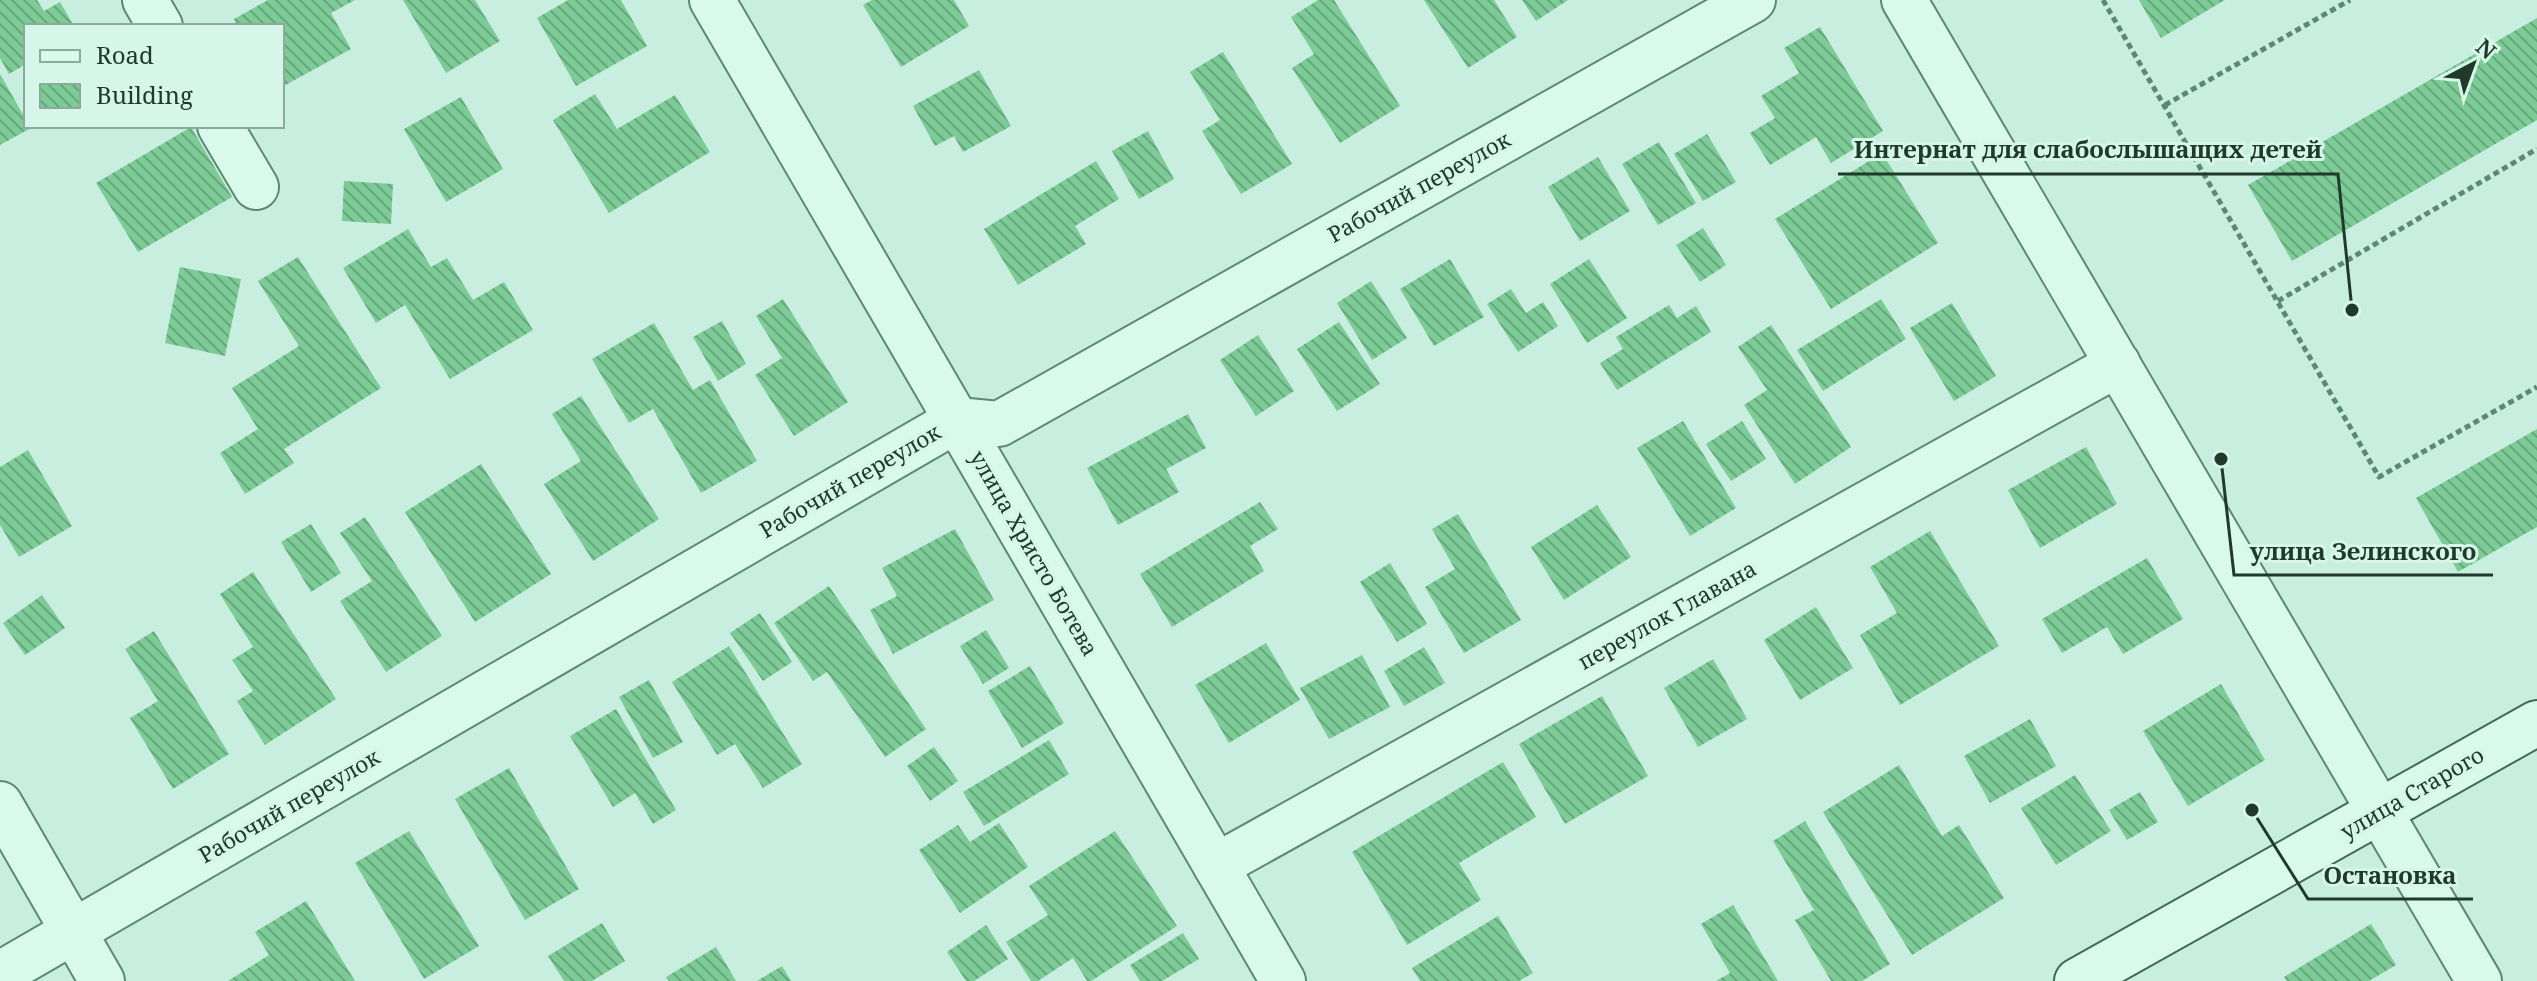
<svg xmlns="http://www.w3.org/2000/svg" width="2537" height="981" viewBox="0 0 2537 981" font-family="'Noto Serif',serif">
  <style>
    .building { fill: url(#building-back-hatch) }
    .lines { fill: none; stroke-linecap: round; stroke-linejoin: round }
    .street-casing { stroke: #5c8a70; stroke-width: 48 }
    .secondary-casing { stroke: #3f6c51; stroke-width: 48 }
    .path { stroke: #5c8a70; stroke-width: 5; stroke-dasharray: 6 4; stroke-linecap: butt }
    .street { stroke: #daf9ed; stroke-width: 44 }
    .secondary { stroke: #daf9ed; stroke-width: 44 }
    .labels { text-anchor: middle; stroke-width: 6; stroke-linejoin: round; paint-order: stroke }
    .street-label { font-size: 22px; fill: #203a2a; stroke: #d6f6ea }
    .leader { fill: none; stroke: #203a2a; stroke-width: 3 }
    .callout-dot { fill: #203a2a; stroke: #d6f6ea; stroke-width: 3 }
    .callout-label { font-size: 24px; text-anchor: middle; font-weight: bold; fill: #203a2a; stroke: #d6f6ea; stroke-width: 6; stroke-linejoin: round; paint-order: stroke }
  </style>
  <defs>
    <pattern id="building-back-hatch" width="6" height="6" patternUnits="userSpaceOnUse" patternTransform="scale(2)"><rect width="6" height="6" fill="#7dcc97"/><path d="M-1 5l2 2M0 0l6 6M5-1l2 2" fill="none" stroke="#66a77b"/></pattern>
  </defs>
  <rect width="100%" height="100%" fill="#c7eedf"/>
  <!-- building -->
  <g class="building">
    <polygon points="0,0 37,0 44,11 60,2 74,26 26,26 26,64 9,74 0,58"/>
    <polygon points="268,0 355,0 331,13 351,49 282,87 282,26 237,26 234,19"/>
    <polygon points="403,0 475,0 500,41 446,73"/>
    <polygon points="568,0 621,0 647,46 576,86 537,18"/>
    <polygon points="872,0 954,0 969,26 901,67 863,5"/>
    <polygon points="1318,0 1334,0 1400,106 1340,143 1292,68 1314,54 1291,17"/>
    <polygon points="1424,0 1494,0 1517,37 1468,68"/>
    <polygon points="1522,0 1568,0 1536,21"/>
    <polygon points="2139,0 2225,0 2161,38"/>
    <polygon points="2537,18 2537,120 2292,261 2248,185"/>
    <polygon points="1820,27 1883,131 1831,163 1816,137 1770,165 1750,133 1775,118 1761,96 1799,73 1784,48"/>
    <polygon points="1223,52 1292,164 1241,194 1202,131 1220,120 1190,72"/>
    <polygon points="979,70 1011,126 963,152 954,136 935,146 913,106"/>
    <polygon points="0,74 26,120 26,126 31,128 0,145"/>
    <polygon points="595,94 617,129 675,95 710,152 609,213 553,120"/>
    <polygon points="461,97 503,169 446,202 404,129"/>
    <polygon points="191,127 232,197 138,252 96,183"/>
    <polygon points="1148,131 1174,179 1139,199 1112,151"/>
    <polygon points="1707,134 1736,182 1703,201 1674,154"/>
    <polygon points="1659,142 1696,203 1658,225 1622,164"/>
    <polygon points="1882,153 1938,243 1831,309 1775,219"/>
    <polygon points="1598,157 1630,211 1580,241 1548,187"/>
    <polygon points="1096,161 1119,199 1075,226 1086,244 1018,285 984,229"/>
    <polygon points="344,181 393,184 391,224 342,221"/>
    <polygon points="1703,228 1726,265 1700,282 1676,245"/>
    <polygon points="408,229 431,267 447,258 473,300 504,282 533,330 450,379 405,305 376,323 343,268"/>
    <polygon points="298,257 381,388 284,449 294,463 245,494 220,453 258,429 232,388 299,346 258,281"/>
    <polygon points="1450,259 1484,317 1434,346 1400,289"/>
    <polygon points="1589,259 1627,318 1587,343 1550,284"/>
    <polygon points="180,267 241,279 225,356 165,343"/>
    <polygon points="1371,281 1407,338 1372,360 1337,303"/>
    <polygon points="1511,289 1526,313 1543,302 1558,326 1518,352 1487,304"/>
    <polygon points="783,299 848,402 794,436 755,375 782,358 756,316"/>
    <polygon points="1881,299 1906,339 1823,391 1797,350"/>
    <polygon points="1952,303 1996,376 1954,401 1910,328"/>
    <polygon points="1669,305 1677,318 1696,306 1711,332 1617,390 1600,363 1623,349 1616,337"/>
    <polygon points="722,321 746,364 718,381 693,337"/>
    <polygon points="1339,322 1380,384 1337,411 1297,349"/>
    <polygon points="654,323 693,390 710,380 757,461 701,493 653,409 629,423 592,359"/>
    <polygon points="1771,325 1851,447 1795,484 1744,405 1767,390 1738,347"/>
    <polygon points="1258,335 1294,391 1256,416 1220,360"/>
    <polygon points="581,396 659,519 593,561 544,484 581,461 552,414"/>
    <polygon points="1188,414 1206,448 1166,469 1179,492 1118,525 1087,468"/>
    <polygon points="1683,421 1736,508 1690,536 1637,448"/>
    <polygon points="1742,421 1766,459 1731,481 1706,444"/>
    <polygon points="2537,429 2537,527 2458,572 2416,498"/>
    <polygon points="2086,447 2117,504 2040,548 2008,490"/>
    <polygon points="28,450 72,526 19,557 0,525 0,467"/>
    <polygon points="481,464 551,574 475,622 405,512"/>
    <polygon points="1260,502 1278,529 1250,546 1264,571 1172,627 1140,574"/>
    <polygon points="1597,505 1631,557 1564,600 1531,547"/>
    <polygon points="1458,514 1521,620 1464,653 1425,587 1455,569 1432,529"/>
    <polygon points="365,517 442,636 386,672 340,601 372,581 340,533"/>
    <polygon points="311,524 341,573 311,592 281,542"/>
    <polygon points="955,529 994,600 893,654 870,610 897,596 882,568"/>
    <polygon points="1930,531 1999,646 1900,705 1860,635 1897,613 1870,567"/>
    <polygon points="2147,558 2183,619 2123,654 2107,627 2062,653 2042,619"/>
    <polygon points="1390,563 1427,624 1397,642 1360,582"/>
    <polygon points="253,572 336,699 265,745 237,701 253,691 232,660 253,647 220,594"/>
    <polygon points="829,586 926,729 885,757 827,672 813,681 774,623"/>
    <polygon points="42,595 65,628 25,655 3,623"/>
    <polygon points="1816,607 1853,668 1800,700 1764,640"/>
    <polygon points="760,613 792,662 763,681 730,633"/>
    <polygon points="986,630 1009,668 983,684 960,646"/>
    <polygon points="154,631 229,754 173,789 130,718 158,701 125,649"/>
    <polygon points="1266,643 1300,700 1229,743 1195,685"/>
    <polygon points="729,646 802,764 763,788 735,744 717,755 672,682"/>
    <polygon points="1424,647 1445,683 1404,706 1384,671"/>
    <polygon points="1362,655 1390,707 1329,739 1300,688"/>
    <polygon points="1713,659 1747,719 1698,747 1664,688"/>
    <polygon points="1030,666 1064,723 1022,748 988,691"/>
    <polygon points="649,680 683,742 653,758 619,697"/>
    <polygon points="2221,684 2265,760 2188,806 2143,731"/>
    <polygon points="1602,696 1648,776 1565,824 1519,744"/>
    <polygon points="616,709 676,810 653,824 635,793 613,807 570,736"/>
    <polygon points="2030,719 2056,766 1990,803 1964,756"/>
    <polygon points="1049,740 1069,774 984,826 963,792"/>
    <polygon points="934,747 958,781 930,801 907,766"/>
    <polygon points="1503,762 1536,817 1459,863 1481,900 1407,945 1352,852"/>
    <polygon points="1899,765 1942,836 1959,825 2004,898 1912,955 1823,812"/>
    <polygon points="509,768 579,889 525,920 455,799"/>
    <polygon points="2075,775 2111,831 2056,865 2021,808"/>
    <polygon points="2140,792 2158,822 2127,840 2109,810"/>
    <polygon points="1805,821 1890,964 1862,981 1831,981 1795,920 1814,910 1773,841"/>
    <polygon points="999,823 1028,867 960,913 919,850 958,825 970,842"/>
    <polygon points="409,831 479,946 424,979 355,863"/>
    <polygon points="1115,831 1177,926 1091,981 1087,981 1073,958 1038,981 1031,981 1006,942 1048,915 1029,886"/>
    <polygon points="306,901 355,981 228,981 269,955 255,932"/>
    <polygon points="1733,905 1778,981 1716,981 1730,973 1701,924"/>
    <polygon points="1498,916 1533,973 1519,981 1420,981 1412,968"/>
    <polygon points="602,923 625,961 592,981 564,981 548,956"/>
    <polygon points="2371,924 2396,965 2369,981 2287,981 2284,977"/>
    <polygon points="986,925 1008,959 974,981 966,981 947,952"/>
    <polygon points="1183,933 1199,959 1162,981 1140,981 1130,965"/>
    <polygon points="716,947 736,981 669,981 666,977"/>
    <polygon points="782,966 791,981 757,981"/>
  </g>
  <g class="lines">
    <defs>
      <g id="street">
        <polyline points="145,0 160,26"/>
        <polyline points="712,0 1283,981"/>
        <polyline points="1904,0 2479,981"/>
        <polyline points="220,126 256,187"/>
        <polyline points="0,804 102,981"/>
        <polyline points="1216,866 2118,364"/>
        <polyline points="0,974 957,420 999,424 1753,0"/>
      </g>
      <polyline id="secondary" points="2077,981 2537,723"/>
    </defs>
    <!-- street casing -->
    <use href="#street" class="street-casing"/>
    <!-- secondary casing -->
    <use href="#secondary" class="secondary-casing"/>
    <!-- path -->
    <g class="path">
      <polyline points="2103,0 2379,477 2537,387"/>
      <polyline points="2165,105 2350,0"/>
      <polyline points="2278,301 2537,149"/>
    </g>
    <!-- street -->
    <use href="#street" class="street"/>
    <!-- secondary -->
    <use href="#secondary" class="secondary"/>
  </g>
  <g class="labels">
    <!-- street labels -->
    <g class="street-label">
      <text transform="translate(1419 187) rotate(-29)" y="8">Рабочий переулок</text>
      <text transform="translate(850 481) rotate(-30)" y="8">Рабочий переулок</text>
      <text transform="translate(1034 553) rotate(60)" y="8">улица Христо Ботева</text>
      <text transform="translate(1667 615) rotate(-29)" y="8">переулок Главана</text>
      <text transform="translate(2412 793) rotate(-30)" y="8">улица Старого</text>
      <text transform="translate(289 806) rotate(-30)" y="8">Рабочий переулок</text>
    </g>
  </g>
  <!-- callouts -->
  <path class="leader" d="M2352 310L2338 174H1838M2221 459L2234 575H2493M2252 810L2308 899H2473"/>
  <g class="callout-dot">
    <circle cx="2352" cy="310" r="8"/>
    <circle cx="2221" cy="459" r="8"/>
    <circle cx="2252" cy="810" r="8"/>
  </g>
  <g class="callout-label">
    <text x="2088" y="158">Интернат для слабослышащих детей</text>
    <text x="2363" y="560">улица Зелинского</text>
    <text x="2390" y="884">Остановка</text>
  </g>
  <!-- legend -->
  <rect x="24" y="24" width="260" height="104" fill="#d6f6ea" stroke="#8dab9d" stroke-width="2"/>
  <rect x="40" y="50" width="40" height="12" fill="#daf9ed" stroke="#8dab9d" stroke-width="2"/>
  <text x="96" y="64" font-size="24" fill="#203a2a">Road</text>
  <rect x="40" y="84" width="40" height="24" fill="url(#building-back-hatch)" stroke="#8dab9d" stroke-width="2"/>
  <text x="96" y="104" font-size="24" fill="#203a2a">Building</text>
  <!-- north arrow -->
  <g transform="translate(2473 64) rotate(41)" stroke="#d6f6ea" stroke-width="6" paint-order="stroke">
  <path d="M0-6L14 30L0 20L-14 30Z" fill="#203a2a"/>
  <text y="-12" font-size="22" font-weight="bold" text-anchor="middle" fill="#203a2a">N</text>
  </g>
</svg>
